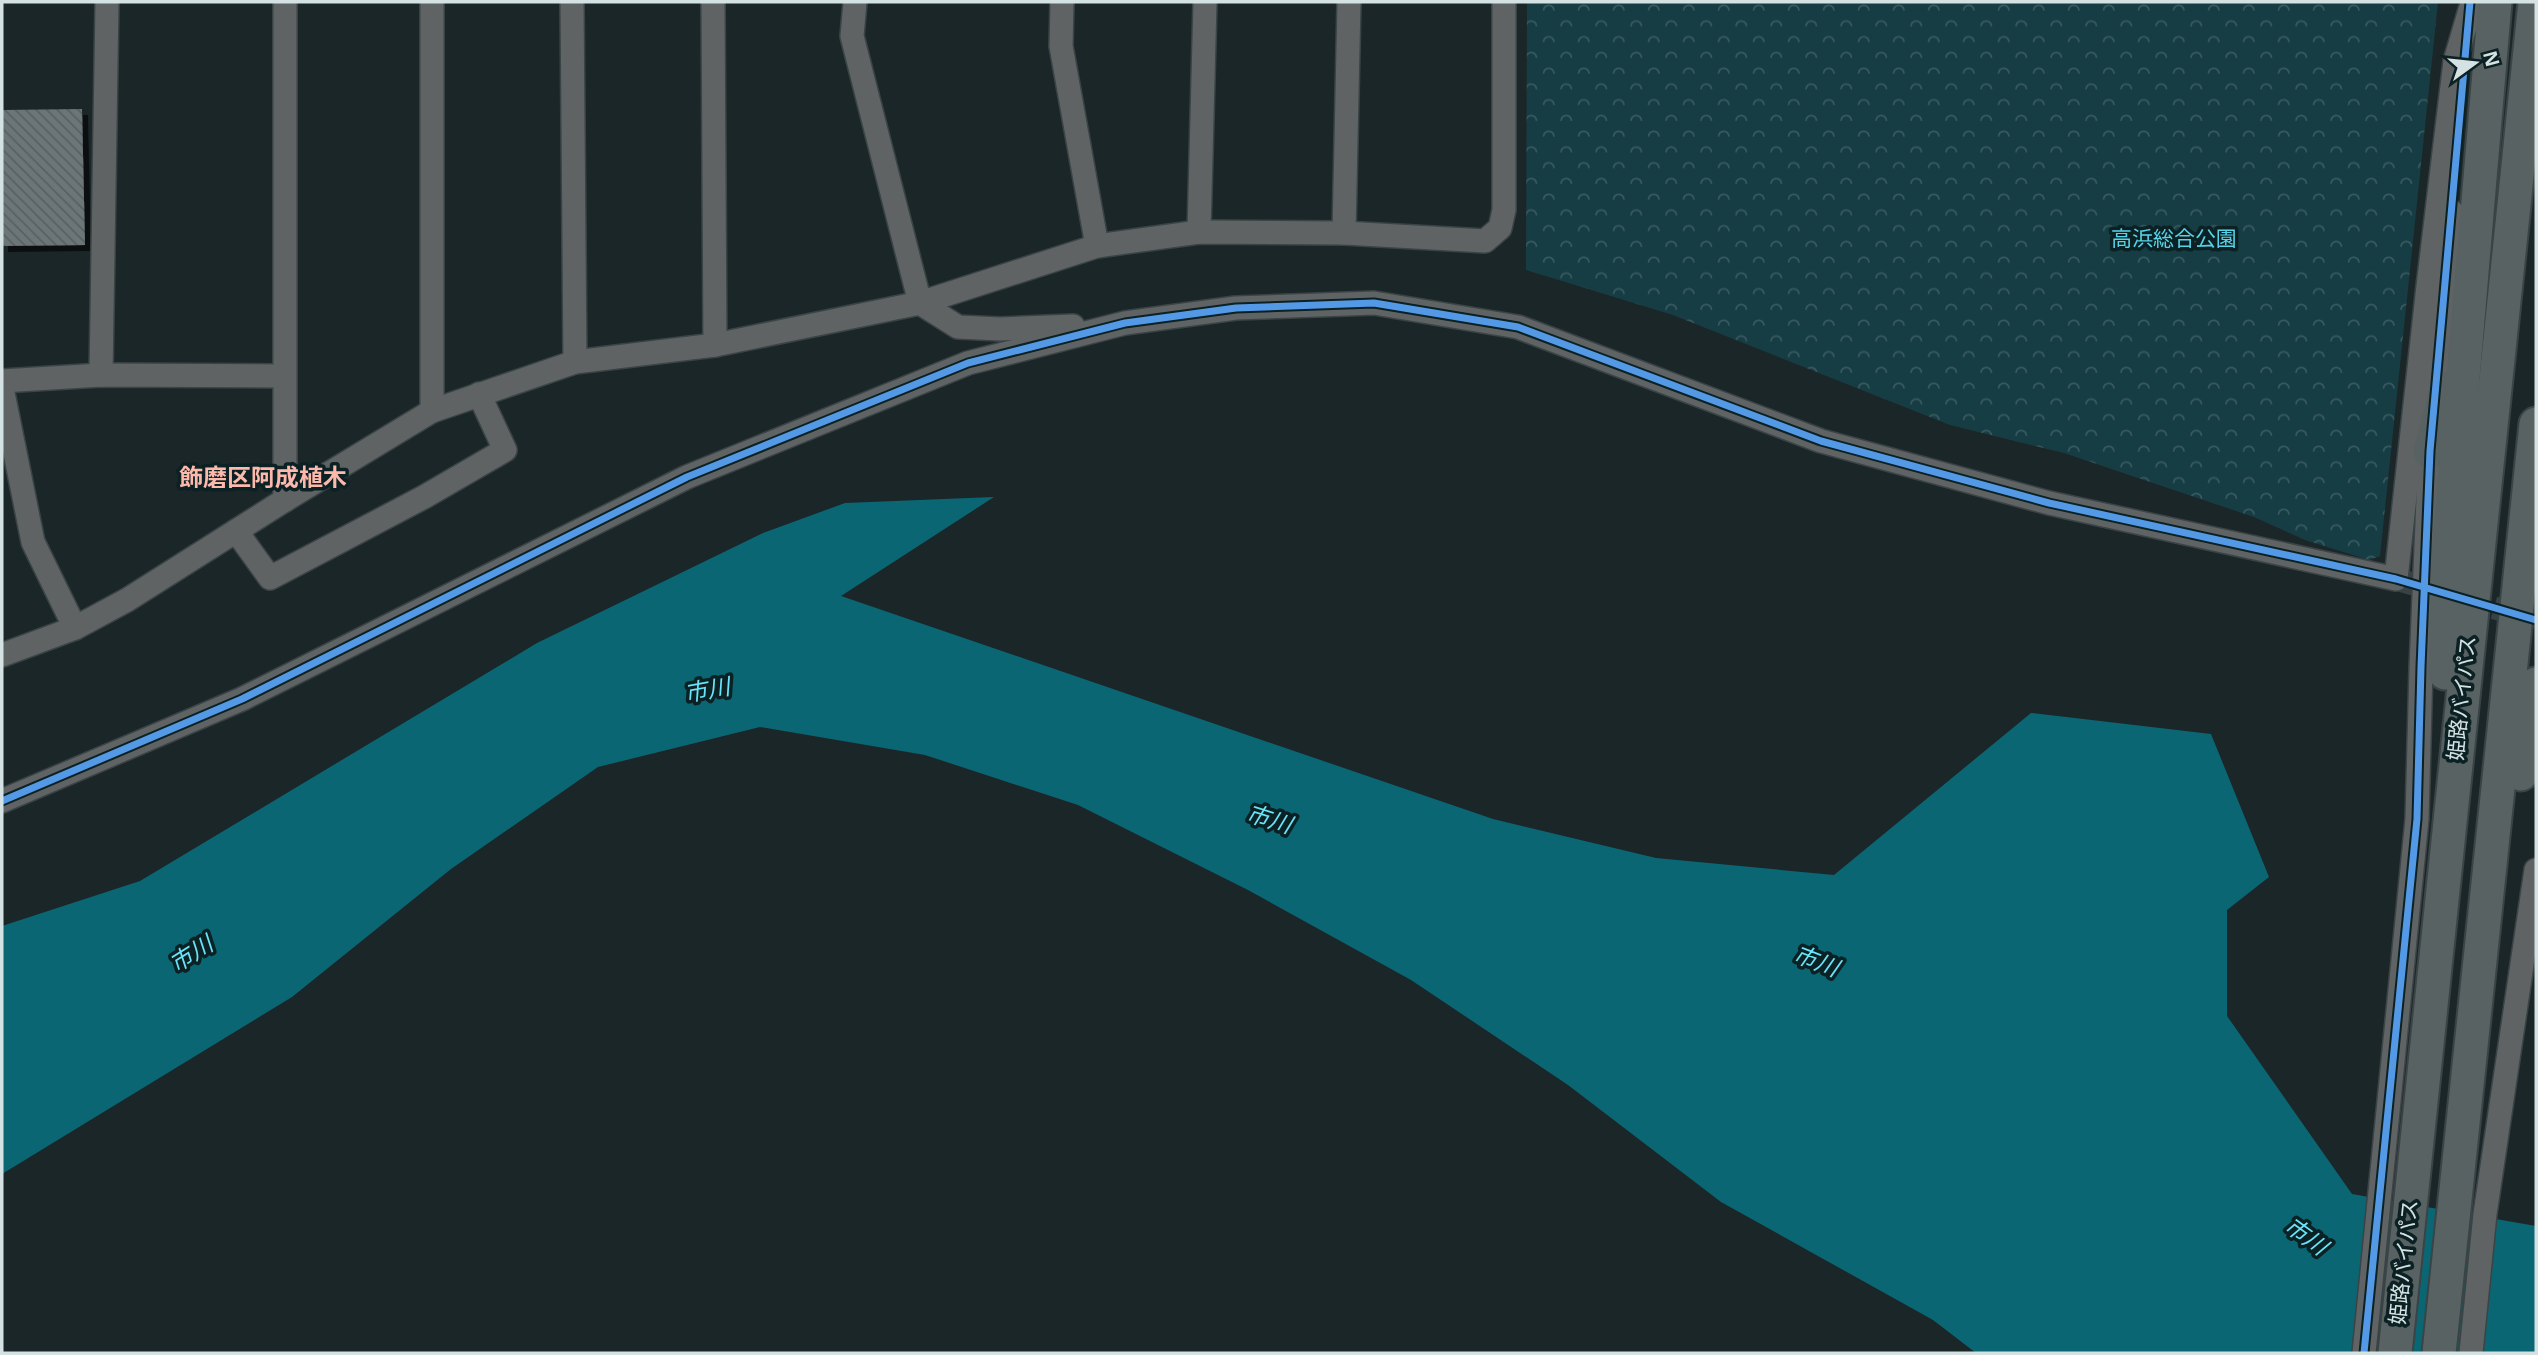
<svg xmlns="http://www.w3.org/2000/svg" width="2538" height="1355" viewBox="0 0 2538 1355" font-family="'Noto Sans','Noto Sans JP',sans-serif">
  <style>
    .park { fill: url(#park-crowns) }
    .water { fill: #0b6674 }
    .building { fill: url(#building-back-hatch); filter: url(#shadow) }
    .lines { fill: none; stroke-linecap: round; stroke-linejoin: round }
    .minor-tunnel { stroke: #374244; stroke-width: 23; stroke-dasharray: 23 11; stroke-linecap: butt }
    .minor-casing { stroke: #3a4345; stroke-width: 26 }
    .highway-casing { stroke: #3a4345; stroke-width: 37 }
    .minor { stroke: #5f6364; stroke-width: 23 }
    .highway { stroke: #586263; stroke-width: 33 }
    .cycleway-casing { stroke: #0b2124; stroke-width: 11 }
    .cycleway { stroke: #5399e6; stroke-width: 7 }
    .labels { text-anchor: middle; stroke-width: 7; stroke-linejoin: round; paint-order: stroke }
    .park-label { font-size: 21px; fill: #57d3e8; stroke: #0b2124 }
    .street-label { font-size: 21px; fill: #d5e2e4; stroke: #0b2124 }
    .water-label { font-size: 23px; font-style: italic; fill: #69e4f9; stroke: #0b2124 }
    .quarter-label { font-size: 24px; font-weight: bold; fill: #fcb9ac; stroke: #0b2124 }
  </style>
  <defs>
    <pattern id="park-crowns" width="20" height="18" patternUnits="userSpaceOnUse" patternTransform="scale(1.75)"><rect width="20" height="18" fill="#173d44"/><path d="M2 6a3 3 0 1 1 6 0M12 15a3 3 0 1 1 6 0" fill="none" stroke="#38595f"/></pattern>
    <pattern id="building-back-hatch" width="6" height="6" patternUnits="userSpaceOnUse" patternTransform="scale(1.75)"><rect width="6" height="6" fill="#6c7678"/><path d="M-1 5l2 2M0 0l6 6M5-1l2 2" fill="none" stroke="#586061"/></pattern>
    <filter id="shadow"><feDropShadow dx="6" dy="6" stdDeviation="0" flood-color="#0009"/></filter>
  </defs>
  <rect width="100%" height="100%" fill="#1b2628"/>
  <!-- park -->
  <polygon class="park" points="1527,2 2438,2 2380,556 2369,560 2305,540 2254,517 2064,453 1950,425 1673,315 1526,270"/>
  <!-- water -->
  <polygon class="water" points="994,497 841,596 1493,819 1656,858 1834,875 2031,713 2211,734 2269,877 2227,910 2227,1016 2352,1194 2536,1226 2536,1353 1976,1353 1933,1320 1721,1202 1568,1085 1411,980 1248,890 1078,805 925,755 760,727 598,767 451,869 292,997 2,1174 2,926 140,881 537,643 763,533 845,503"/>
  <!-- building -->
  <polygon class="building" points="82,109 85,245 2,246 2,110"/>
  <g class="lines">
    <!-- minor-tunnel -->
    <polyline class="minor-tunnel" points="2396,579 2536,620"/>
    <defs>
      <g id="minor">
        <polyline points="285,2 285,500"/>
        <polyline points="432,2 432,411"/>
        <polyline points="572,2 575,362"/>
        <polyline points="713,2 715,345"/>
        <polyline points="855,2 852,36 920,303 958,327 1000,329 1073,326"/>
        <polyline points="1062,2 1061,46 1097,246"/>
        <polyline points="1199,232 1205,2"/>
        <polyline points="1344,233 1349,2"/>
        <polyline points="101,375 107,2"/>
        <polyline points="2,381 101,375 283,376"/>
        <polyline points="2,388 33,542 75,628"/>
        <polyline points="236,531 270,578 424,497 505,450 479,394"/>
        <polyline points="2,655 75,628 127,600 285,500 432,411 575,362 715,345 920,303 1097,246 1199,232 1344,233 1485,241 1500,228 1504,210 1504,2"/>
        <polyline points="2,801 242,699 687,477 968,363 1125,323 1236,308 1374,303 1518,327 1821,441 2049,503 2396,579 2428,286 2455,61 2470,10"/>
        <polyline points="2364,1353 2417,819 2421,667 2430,451 2452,212"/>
        <polyline points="2471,1353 2485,1214 2536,870"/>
      </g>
      <g id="highway">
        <polyline points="2430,451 2447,389"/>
        <polyline points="2445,673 2448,555 2495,2"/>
        <polyline points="2521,774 2536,684"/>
        <polyline points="2395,1353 2535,2"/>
        <polyline points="2439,1353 2536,424"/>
      </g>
    </defs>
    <!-- minor casing -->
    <use href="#minor" class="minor-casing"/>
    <!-- highway casing -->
    <use href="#highway" class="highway-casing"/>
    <!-- minor -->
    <use href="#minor" class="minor"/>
    <!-- highway -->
    <use href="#highway" class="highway"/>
    <defs>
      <g id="cycleway">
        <polyline points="2,801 242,699 687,477 968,363 1125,323 1236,308 1374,303 1518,327 1821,441 2049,503 2396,579 2536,620"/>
        <polyline points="2364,1353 2417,819 2421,667 2430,451 2470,2"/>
      </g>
    </defs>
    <!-- cycleway casing -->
    <use href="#cycleway" class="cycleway-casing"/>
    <!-- cycleway -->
    <use href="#cycleway" class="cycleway"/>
  </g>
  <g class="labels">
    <!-- park labels -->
    <g class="park-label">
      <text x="2174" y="246">高浜総合公園</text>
    </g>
    <!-- street labels -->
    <g class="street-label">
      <text transform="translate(2462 698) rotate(-84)" y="7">姫路バイパス</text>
      <text transform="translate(2404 1262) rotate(-84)" y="7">姫路バイパス</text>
    </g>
    <!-- water labels -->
    <g class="water-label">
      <text transform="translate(707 690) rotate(-10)" y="8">市川</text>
      <text transform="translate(1269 819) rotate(17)" y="8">市川</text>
      <text transform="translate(191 954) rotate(-32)" y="8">市川</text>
      <text transform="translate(1816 961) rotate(21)" y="8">市川</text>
      <text transform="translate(2306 1236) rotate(36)" y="8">市川</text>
    </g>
    <!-- quarter labels -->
    <g class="quarter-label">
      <text x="263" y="486">飾磨区阿成植木</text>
    </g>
  </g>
  <!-- border -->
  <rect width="2538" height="1355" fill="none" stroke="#d5e2e4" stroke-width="7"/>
  <!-- north arrow -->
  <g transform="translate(2475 63) rotate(75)" stroke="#0b2124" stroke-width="5" paint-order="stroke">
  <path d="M0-5L12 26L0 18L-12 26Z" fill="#d5e2e4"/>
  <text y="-10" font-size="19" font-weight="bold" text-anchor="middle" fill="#d5e2e4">N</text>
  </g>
</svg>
